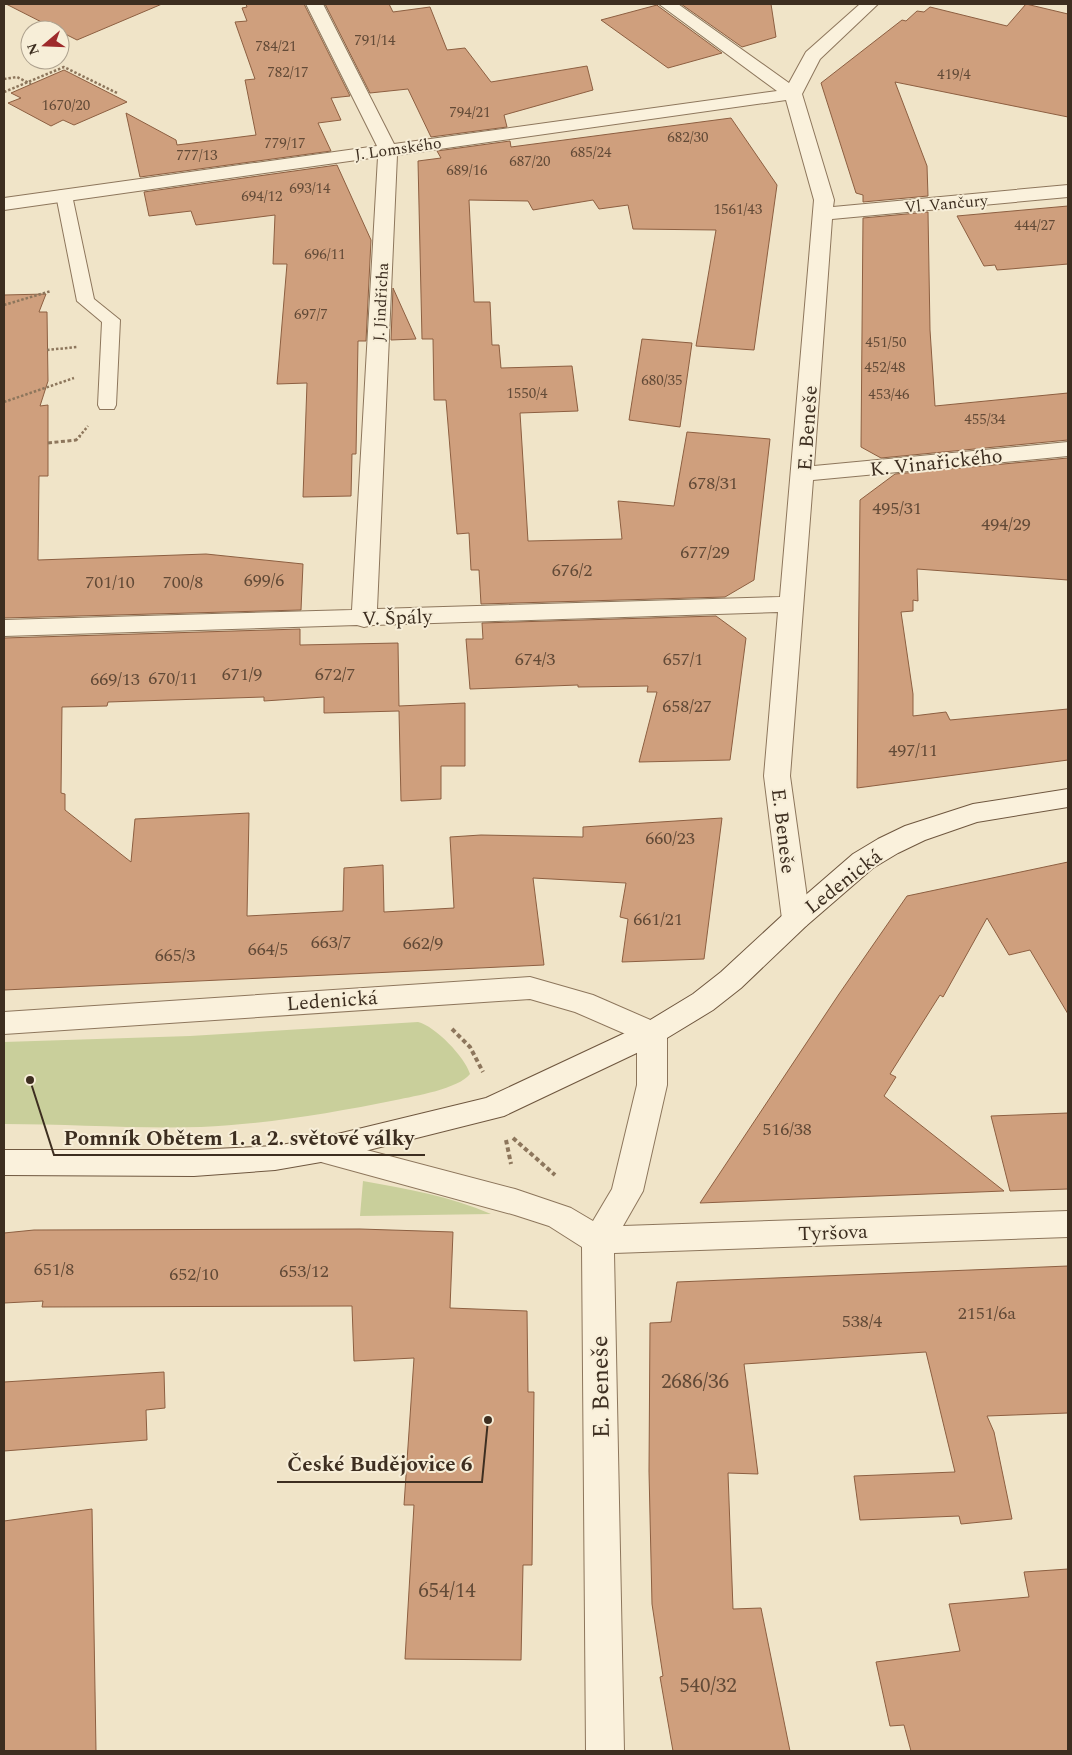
<svg xmlns="http://www.w3.org/2000/svg" width="1072" height="1755" viewBox="0 0 1072 1755" font-family="Spectral,serif">
  <style>
    .green { fill: #c9cf9b }
    .building { fill: #cf9f7d; stroke: #8d5f41 }
    .lines { fill: none; stroke-linecap: round; stroke-linejoin: round }
    .service-casing { stroke: #8d765c; stroke-width: 2 }
    .minor-casing { stroke: #8d765c; stroke-width: 2 }
    .secondary-casing { stroke: #6f573f; stroke-width: 2 }
    .path-far2 { stroke: #8d765c; stroke-width: 2.5; stroke-dasharray: 2.5 2; stroke-linecap: butt }
    .path-far1 { stroke: #8d765c; stroke-width: 3; stroke-dasharray: 4 2.5; stroke-linecap: butt }
    .path { stroke: #8d765c; stroke-width: 4; stroke-dasharray: 4.5 3; stroke-linecap: butt }
    .service { fill: #faf1dc; fill-rule: evenodd }
    .minor { fill: #faf1dc; fill-rule: evenodd }
    .secondary { fill: #faf1dc; fill-rule: evenodd }
    .labels { text-anchor: middle; stroke-width: 4; stroke-linejoin: round; paint-order: stroke }
    .far-number-label { font-size: 15px; fill: #624a37 }
    .far-street-label { font-size: 16px; fill: #3d2e20; stroke: #f7eed8 }
    .number-label { font-size: 18px; fill: #624a37 }
    .street-label { font-size: 20px; fill: #3d2e20; stroke: #f7eed8 }
    .near-number-label { font-size: 21px; fill: #624a37 }
    .near-street-label { font-size: 24px; fill: #3d2e20; stroke: #f7eed8 }
    .leader { fill: none; stroke: #3d2e20; stroke-width: 2 }
    .callout-dot { fill: #3d2e20; stroke: #f7eed8; stroke-width: 2 }
    .callout-label { font-size: 21px; text-anchor: middle; font-weight: bold; fill: #3d2e20; stroke: #f7eed8; stroke-width: 4; stroke-linejoin: round; paint-order: stroke }
  </style>
  <rect width="100%" height="100%" fill="#f0e4c8"/>
  <!-- green -->
  <g class="green">
    <path d="M 418,1022 C 435,1026 465,1057 470,1074 C 458,1089 415,1096 396,1100 C 332,1113 267,1124 201,1127 C 135,1129 69,1124 4,1124 L 4,1042 L 190,1036 Z"/>
    <path d="M 363,1181 C 407,1189 450,1196 491,1214 L 360,1216 Z"/>
  </g>
  <!-- building -->
  <g class="building">
    <polygon points="6,4 162,4 77,40"/>
    <polygon points="246,4 304,4 350,96 331,98 341,120 318,123 331,151 140,177 126,113 176,140 177,145 256,135 245,80 255,79 235,22 247,21 242,8 247,7"/>
    <polygon points="325,4 389,4 393,12 430,7 447,50 465,48 491,82 587,66 593,90 504,115 507,127 431,137 408,89 370,93"/>
    <polygon points="681,4 771,4 776,37 742,47"/>
    <polygon points="1026,4 1068,14 1068,117 895,82 927,166 928,196 863,202 863,195 856,193 821,83 902,20 906,21 917,11 924,12 930,7 1007,26"/>
    <polygon points="657,5 658,6 722,53 668,68 601,20"/>
    <polygon points="64,70 127,102 74,125 63,120 51,126 8,103 21,98 11,93"/>
    <polygon points="731,118 777,185 754,350 696,346 716,230 633,229 628,205 599,209 593,200 533,210 528,201 469,200 474,302 490,302 492,345 499,345 501,368 572,366 578,411 520,413 528,541 622,539 618,501 674,506 687,432 770,439 754,580 725,597 481,604 479,570 471,570 469,533 457,534 446,400 434,400 433,339 422,339 418,161 441,158 437,151 510,141 511,147"/>
    <polygon points="337,165 371,240 366,341 358,341 356,454 352,454 351,496 303,497 307,383 277,384 287,264 273,264 275,215 196,225 191,211 149,216 144,192"/>
    <polygon points="1068,206 1068,264 1010,269 997,270 995,265 984,266 957,216"/>
    <polygon points="928,212 930,330 935,406 1068,393 1068,440 881,458 861,447 863,218"/>
    <polygon points="393,288 416,339 391,340"/>
    <polygon points="46,294 39,312 47,312 48,381 40,406 48,405 48,476 39,476 38,560 206,554 303,564 301,610 4,618 4,295"/>
    <polygon points="642,339 692,343 680,427 629,420"/>
    <polygon points="1068,458 1068,580 917,569 918,601 913,600 913,611 901,612 913,694 913,716 946,712 950,720 1068,709 1068,760 857,788 860,500 895,474"/>
    <polygon points="716,616 746,638 730,760 639,762 657,692 647,692 648,686 578,687 578,685 470,689 466,639 483,639 482,623"/>
    <polygon points="300,629 300,645 398,643 399,706 465,703 465,766 441,766 441,799 401,801 399,711 324,713 324,697 264,701 264,697 108,702 107,706 62,707 61,793 65,794 65,810 131,862 135,819 249,813 247,916 343,911 344,868 383,865 384,912 454,908 450,837 481,835 583,837 583,827 722,818 704,959 622,962 628,919 620,917 626,883 533,878 544,965 4,990 4,638"/>
    <polygon points="1068,862 1068,1014 1030,950 1009,955 987,918 943,997 940,995 890,1074 896,1077 884,1096 1004,1191 700,1203 839,994 907,896"/>
    <polygon points="1068,1113 1068,1189 1010,1191 991,1116"/>
    <polygon points="360,1229 453,1232 450,1308 527,1311 528,1392 534,1392 532,1565 523,1565 521,1660 405,1659 414,1505 404,1505 414,1358 354,1361 352,1306 42,1307 43,1301 4,1303 4,1233 34,1230"/>
    <polygon points="1068,1266 1068,1413 987,1416 994,1432 1012,1519 961,1524 959,1516 860,1520 854,1476 955,1472 926,1352 744,1364 758,1474 728,1473 733,1609 761,1608 790,1751 673,1751 660,1677 663,1676 652,1604 649,1471 650,1323 671,1322 677,1282"/>
    <polygon points="164,1372 165,1408 146,1410 147,1440 4,1451 4,1382"/>
    <polygon points="92,1509 96,1751 4,1751 4,1521"/>
    <polygon points="1068,1569 1068,1751 911,1751 904,1725 890,1726 876,1662 960,1651 949,1604 1029,1597 1024,1572"/>
  </g>
  <g class="lines">
    <defs>
      <polygon id="service" points="64,190 70,191 72,195 94,299 120,320 116,405 114,409 100,409 98,405 102,322 77,301 56,195 58,191"/>
      <g id="minor">
        <path d="M 306,4 L 323,4 L 394,144 L 777,91 L 659,4 L 678,4 L 789,83 L 806,52 L 860,4 L 878,4 L 820,59 L 802,94 L 834,200 L 833,207 L 1068,185 L 1068,197 L 832,219 L 814,466 L 1068,442 L 1068,456 L 813,480 L 790,776 L 810,919 L 806,926 L 796,929 L 786,926 L 782,919 L 764,776 L 778,612 L 373,625 L 364,627 L 357,625 L 4,636 L 4,620 L 352,610 L 378,157 L 4,210 L 4,198 L 377,146 ZM 786,100 L 814,200 L 780,597 L 377,609 L 397,155 Z"/>
        <polygon points="530,977 593,995 662,1025 667,1033 667,1085 643,1191 623,1226 1068,1211 1068,1237 614,1253 624,1751 586,1751 582,1247 549,1226 515,1215 321,1162 310,1159 306,1150 310,1141 321,1138 515,1189 571,1208 593,1221 612,1189 637,1085 637,1039 575,1012 530,999 4,1034 4,1012"/>
      </g>
      <polygon id="secondary" points="1068,789 1068,807 977,822 925,840 898,853 873,868 806,926 741,988 713,1010 662,1041 504,1116 321,1162 275,1170 194,1176 4,1175 4,1150 194,1150 275,1146 321,1138 486,1098 642,1025 693,994 721,972 786,912 853,854 878,839 905,826 973,804"/>
    </defs>
    <!-- service casing -->
    <use href="#service" class="service-casing"/>
    <!-- minor casing -->
    <use href="#minor" class="minor-casing"/>
    <!-- secondary casing -->
    <use href="#secondary" class="secondary-casing"/>
    <!-- path-far2 -->
    <g class="path-far2">
      <polyline points="4,79 17,77 31,84"/>
      <polyline points="4,92 64,67 117,93"/>
      <polyline points="4,305 51,291"/>
      <polyline points="47,350 77,347"/>
      <polyline points="4,402 74,378"/>
      <polyline points="79,437 88,426"/>
    </g>
    <!-- path-far1 -->
    <polyline class="path-far1" points="48,443 76,440 80,436"/>
    <!-- path -->
    <g class="path">
      <polyline points="452,1029 470,1047 483,1072"/>
      <polyline points="513,1138 555,1175"/>
      <polyline points="506,1140 511,1164"/>
    </g>
    <!-- service -->
    <use href="#service" class="service"/>
    <!-- minor -->
    <use href="#minor" class="minor"/>
    <!-- secondary -->
    <use href="#secondary" class="secondary"/>
  </g>
  <g class="labels">
    <!-- far-number labels -->
    <g class="far-number-label">
      <text x="375" y="45">791/14</text>
      <text x="276" y="51">784/21</text>
      <text x="288" y="77">782/17</text>
      <text x="954" y="79">419/4</text>
      <text x="66" y="110">1670/20</text>
      <text x="470" y="117">794/21</text>
      <text x="688" y="142">682/30</text>
      <text x="285" y="148">779/17</text>
      <text x="591" y="157">685/24</text>
      <text x="197" y="160">777/13</text>
      <text x="530" y="166">687/20</text>
      <text x="467" y="175">689/16</text>
      <text x="310" y="193">693/14</text>
      <text x="262" y="201">694/12</text>
      <text x="738" y="214">1561/43</text>
      <text x="1035" y="230">444/27</text>
      <text x="325" y="259">696/11</text>
      <text x="311" y="319">697/7</text>
      <text x="886" y="347">451/50</text>
      <text x="885" y="372">452/48</text>
      <text x="662" y="385">680/35</text>
      <text x="527" y="398">1550/4</text>
      <text x="889" y="399">453/46</text>
      <text x="985" y="424">455/34</text>
    </g>
    <!-- far-street labels -->
    <g class="far-street-label">
      <text transform="translate(398 148) rotate(-8)" y="6">J. Lomského</text>
      <text transform="translate(946 203) rotate(-5)" y="6">Vl. Vančury</text>
      <text transform="translate(380 302) rotate(-87)" y="6">J. Jindřicha</text>
    </g>
    <!-- number labels -->
    <g class="number-label">
      <text x="713" y="489">678/31</text>
      <text x="897" y="514">495/31</text>
      <text x="1006" y="530">494/29</text>
      <text x="705" y="558">677/29</text>
      <text x="572" y="576">676/2</text>
      <text x="264" y="586">699/6</text>
      <text x="110" y="588">701/10</text>
      <text x="183" y="588">700/8</text>
      <text x="535" y="665">674/3</text>
      <text x="683" y="665">657/1</text>
      <text x="242" y="680">671/9</text>
      <text x="335" y="680">672/7</text>
      <text x="173" y="684">670/11</text>
      <text x="115" y="685">669/13</text>
      <text x="687" y="712">658/27</text>
      <text x="913" y="756">497/11</text>
      <text x="670" y="844">660/23</text>
      <text x="658" y="925">661/21</text>
      <text x="331" y="948">663/7</text>
      <text x="423" y="949">662/9</text>
      <text x="268" y="955">664/5</text>
      <text x="175" y="961">665/3</text>
      <text x="787" y="1135">516/38</text>
      <text x="54" y="1275">651/8</text>
      <text x="304" y="1277">653/12</text>
      <text x="194" y="1280">652/10</text>
      <text x="987" y="1319">2151/6a</text>
      <text x="862" y="1327">538/4</text>
    </g>
    <!-- street labels -->
    <g class="street-label">
      <text transform="translate(807 428) rotate(-86)" y="7">E. Beneše</text>
      <text transform="translate(936 462) rotate(-6)" y="7">K. Vinařického</text>
      <text transform="translate(397 617) rotate(-2)" y="7">V. Špály</text>
      <text transform="translate(784 831) rotate(83)" y="7">E. Beneše</text>
      <text transform="translate(843 881) rotate(-38)" y="7">Ledenická</text>
      <text transform="translate(332 1000) rotate(-4)" y="7">Ledenická</text>
      <text transform="translate(833 1232) rotate(-2)" y="7">Tyršova</text>
    </g>
    <!-- near-number labels -->
    <g class="near-number-label">
      <text x="695" y="1388">2686/36</text>
      <text x="447" y="1597">654/14</text>
      <text x="708" y="1692">540/32</text>
    </g>
    <!-- near-street labels -->
    <g class="near-street-label">
      <text transform="translate(600 1387) rotate(-91)" y="8">E. Beneše</text>
    </g>
  </g>
  <!-- callouts -->
  <path class="leader" d="M30 1080L54 1155H425M488 1420L482 1482H277"/>
  <g class="callout-dot">
    <circle cx="30" cy="1080" r="5"/>
    <circle cx="488" cy="1420" r="5"/>
  </g>
  <g class="callout-label">
    <text x="239" y="1145">Pomník Obětem 1. a 2. světové války</text>
    <text x="380" y="1471">České Budějovice 6</text>
  </g>
  <!-- border -->
  <rect width="1072" height="1755" fill="none" stroke="#3d2e20" stroke-width="10"/>
  <!-- north arrow -->
  <g transform="translate(45 45) rotate(251)"><circle r="24" fill="#f7eed8" stroke="#ada18e"/>
  <path d="M0-4L9 19L0 12L-9 19Z" fill="#9e2a2b"/>
  <text y="-8" font-size="14" font-weight="bold" text-anchor="middle" fill="#3d2e20">N</text>
  </g>
</svg>
